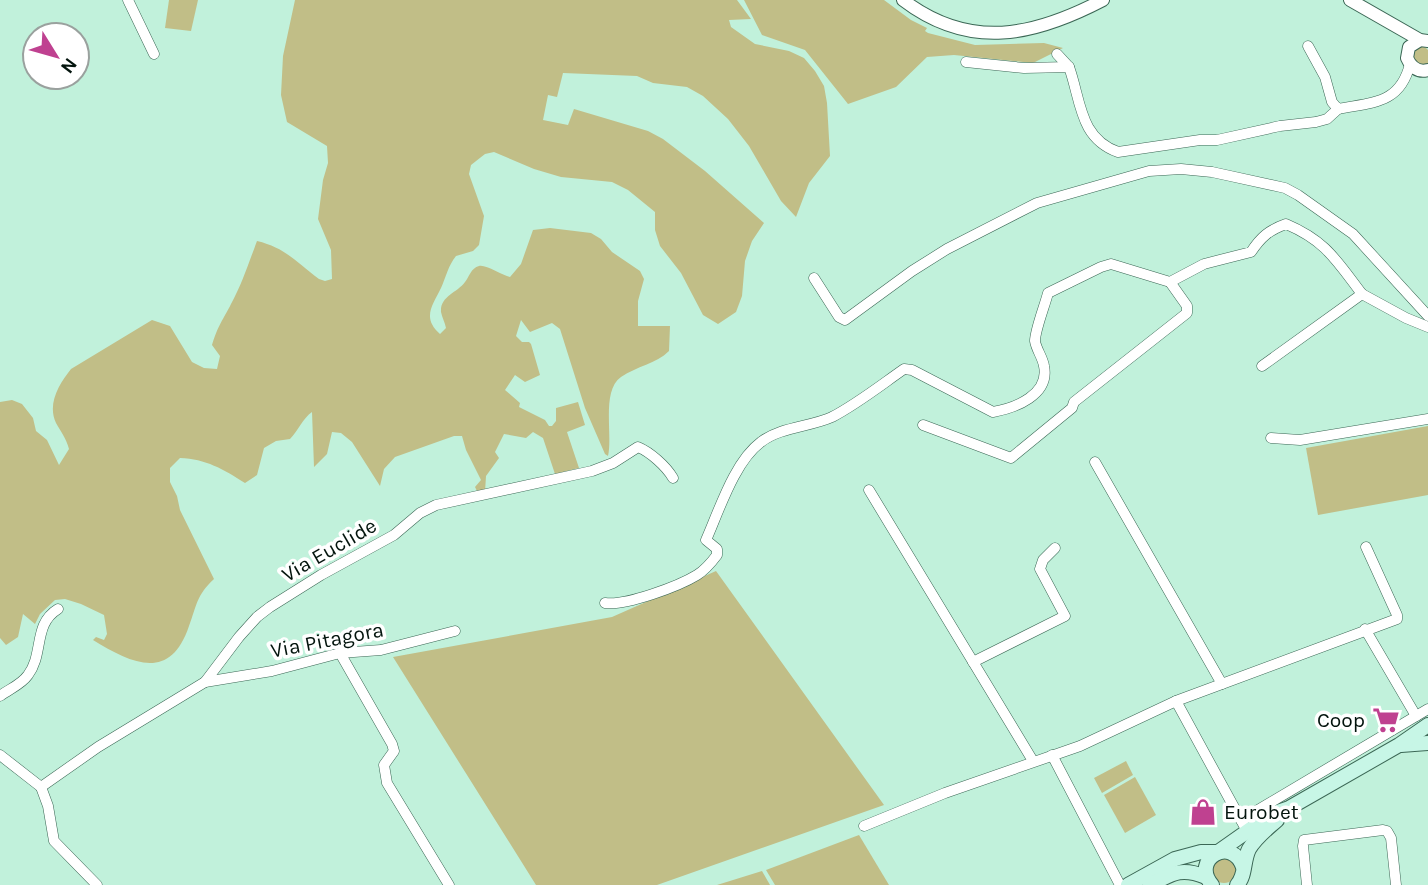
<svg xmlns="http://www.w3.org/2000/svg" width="1428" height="885" viewBox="0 0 1428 885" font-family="Karla,sans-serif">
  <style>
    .green { fill: #c1be87 }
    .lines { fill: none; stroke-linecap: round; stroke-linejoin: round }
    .minor-casing { stroke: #3b6755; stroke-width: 11 }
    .tertiary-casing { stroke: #3b6755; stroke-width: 14 }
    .secondary-casing { stroke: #3b6755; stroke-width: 16 }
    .minor { stroke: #fff; stroke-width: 10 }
    .tertiary { stroke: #fff; stroke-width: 12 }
    .secondary { stroke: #c7f6e6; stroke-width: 14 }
    .labels { text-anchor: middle; stroke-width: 7; stroke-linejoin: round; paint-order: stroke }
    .street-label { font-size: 21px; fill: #03140d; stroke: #fff }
    .poi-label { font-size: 21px; fill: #03140d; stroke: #fff; text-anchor: end }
  </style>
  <rect width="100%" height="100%" fill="#c1f1db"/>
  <!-- green -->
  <g class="green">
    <polygon points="169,0 198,0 191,31 165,28"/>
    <path d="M 295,0 L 737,0 L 751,19 L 729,20 L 731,27 L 755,44 L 789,51 L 804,58 L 815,71 L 824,86 L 827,103 L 830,156 L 809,183 L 796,217 L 781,201 L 749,146 L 728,119 L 703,96 L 687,87 L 653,83 L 637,76 L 563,73 L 557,97 L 548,95 L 543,120 L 568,125 L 574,109 L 648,131 L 663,139 L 705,171 L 764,223 L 752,241 L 745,261 L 742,296 L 736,312 L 718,324 L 703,315 L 681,273 L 660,246 L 655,230 L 655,212 L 628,190 L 612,182 L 561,177 L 534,169 L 494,152 L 485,154 L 471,165 L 469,174 L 484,216 L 479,245 L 473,251 L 456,256 C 448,266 446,277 441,288 C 432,306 422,318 440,334 L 446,328 C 445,323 442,317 441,312 C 440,296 457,293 465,282 C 469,277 471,268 479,266 C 485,264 502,275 510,277 L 521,264 L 533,230 L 550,228 L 591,233 L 601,239 L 612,252 L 640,271 L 644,279 L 638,301 L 638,326 L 670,326 L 669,351 C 656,364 637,366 621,377 C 601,391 613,435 608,456 L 605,454 L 585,408 L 560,329 L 552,323 L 530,332 L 521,320 L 516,336 L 522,342 L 529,342 L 531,344 L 540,375 L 525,382 L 515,375 L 505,390 L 520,403 L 519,407 L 545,420 L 549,426 L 552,426 L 556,421 L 556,408 L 578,402 L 585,425 L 567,432 L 579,468 L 555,474 L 543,438 L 533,432 L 526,438 L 504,434 L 495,452 L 499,458 L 486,476 L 485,492 L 478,493 L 475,487 L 481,480 L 466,450 L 462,436 L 454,436 L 395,457 L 384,469 L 380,486 L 352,442 L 341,433 L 332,432 L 327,454 L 314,467 L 312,412 C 303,418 298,431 290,439 L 276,441 L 264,448 L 257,475 L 245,483 C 223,469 206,459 180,458 L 170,468 L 170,482 L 177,496 L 180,510 L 214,579 C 196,596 197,605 189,626 C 170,683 131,663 93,640 L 96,637 L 104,640 L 107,634 L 104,615 L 81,604 L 65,599 L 55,600 L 40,614 L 35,624 L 23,614 L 18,637 L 6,645 L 0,638 L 0,402 L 12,400 L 22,404 L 33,418 L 36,431 L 47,440 L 59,465 L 69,449 C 66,438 61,432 56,423 C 47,404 59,384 71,369 L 152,320 L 170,326 L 192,362 L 204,368 L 217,369 L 220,356 L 212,345 C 218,325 223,320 231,304 C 242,284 249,262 257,241 C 286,248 296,262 319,279 L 325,281 L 332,279 L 331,250 L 318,219 L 323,180 L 328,163 L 327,146 L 287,122 L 281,95 L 283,56 Z"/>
    <polygon points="744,0 884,0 911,20 927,28 925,31 928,33 975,45 1044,43 1063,48 1033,63 954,55 927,57 896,87 848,104 805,50 762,35"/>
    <polygon points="1417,46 1425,47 1428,50 1428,66 1417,63 1413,57 1414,49"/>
    <polygon points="1428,426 1428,495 1318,515 1306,448"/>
    <polygon points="716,571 884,805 657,885 536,885 393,657 612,617"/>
    <polygon points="1126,761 1133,775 1102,793 1094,778"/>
    <polygon points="1135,777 1156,815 1125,833 1104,795"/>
    <polygon points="859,835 889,885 775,885 766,870"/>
    <circle cx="1224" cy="871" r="12"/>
    <polygon points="762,871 770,885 717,885"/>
  </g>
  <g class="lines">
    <defs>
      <g id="minor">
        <polyline points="128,0 154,54"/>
        <path d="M 1308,46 L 1325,77 L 1332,102 L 1338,109 C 1373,102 1400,104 1410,64"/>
        <polyline points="1057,54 1069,67"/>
        <path d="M 966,62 L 1024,68 L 1069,67 C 1081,100 1079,138 1118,152 L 1200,140 L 1217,140 L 1280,126 L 1316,122 L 1327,119 L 1338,109"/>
        <polyline points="814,278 839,317 845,320 912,271 947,249 1037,203 1149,171 1181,169 1212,172 1285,188 1298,195 1353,234 1428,316"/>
        <polyline points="1262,366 1362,294 1406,318 1428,327"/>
        <polyline points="923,425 1011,458 1072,408 1074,402 1187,313 1187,306 1170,282"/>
        <polyline points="1271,438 1300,440 1428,419"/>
        <polyline points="1095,462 1222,684"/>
        <polyline points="869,490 1033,761"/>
        <path d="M 605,603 C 626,606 679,586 697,575 C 705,570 711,563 717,555 L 717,549 L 706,540 C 719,511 734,462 761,442 C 780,427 810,427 832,417 C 857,404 881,385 904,369 L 912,370 L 993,412 C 1015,408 1050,395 1044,366 C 1043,358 1036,349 1035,341 C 1035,330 1045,305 1048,293 L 1101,267 L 1111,264 L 1170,282 L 1204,264 L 1251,252 C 1261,237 1269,230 1286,224 C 1326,241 1336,260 1362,294"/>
        <polyline points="1365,629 1416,716"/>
        <polyline points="340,653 392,744 394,751 384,765 387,783 449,885"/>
        <polyline points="973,662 1065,616 1040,569 1043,560 1055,548"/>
        <polyline points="205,682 272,671 340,653 381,650 455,631"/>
        <path d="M 0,696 C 9,689 21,685 28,675 C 44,654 33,624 58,609"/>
        <polyline points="1176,701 1397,619 1397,615 1366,547"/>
        <polyline points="0,755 41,787 48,806 54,841 97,885"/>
        <polyline points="1052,755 1120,885"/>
        <path d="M 41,787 L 98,747 L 205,682 L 239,637 L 257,617 L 270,607 L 321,575 L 394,535 L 420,513 L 436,505 L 592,471 L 613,463 L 638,447 C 650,452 666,466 673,478"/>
        <polyline points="1241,820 1428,709"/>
        <polyline points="864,826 945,793 1080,746 1176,701 1247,831"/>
        <polyline points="1307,885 1303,846 1304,840 1383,830 1387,831 1391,838 1396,885"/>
      </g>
      <g id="tertiary">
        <path d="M 903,0 C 970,51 1034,36 1103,0"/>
        <polyline points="1350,0 1420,40 1428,41"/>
        <path d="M 1420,40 L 1409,47 L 1407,58 C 1411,67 1418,73 1428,70"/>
      </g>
      <g id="secondary">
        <polyline points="1401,745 1428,743"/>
        <polyline points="1128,885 1175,859 1201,852 1218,852 1272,814 1289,808 1399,745 1428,725"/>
        <path d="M 1150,885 C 1173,873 1181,867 1206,877"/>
        <path d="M 1212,885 C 1190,859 1232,835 1243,867"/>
        <path d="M 1237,885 C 1246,875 1243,861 1249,849 C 1256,837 1267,829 1277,820"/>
      </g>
    </defs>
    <!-- minor casing -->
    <use href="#minor" class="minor-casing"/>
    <!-- tertiary casing -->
    <use href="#tertiary" class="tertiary-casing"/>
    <!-- secondary casing -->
    <use href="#secondary" class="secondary-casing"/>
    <!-- minor -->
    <use href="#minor" class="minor"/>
    <!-- tertiary -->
    <use href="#tertiary" class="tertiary"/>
    <!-- secondary -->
    <use href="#secondary" class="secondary"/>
  </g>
  <!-- icons -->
  <defs>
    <symbol id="supermarket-bare" viewBox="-9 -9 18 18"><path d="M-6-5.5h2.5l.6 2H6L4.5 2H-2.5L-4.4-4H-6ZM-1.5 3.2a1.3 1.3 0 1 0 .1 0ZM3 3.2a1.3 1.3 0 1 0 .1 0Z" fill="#bf4190" stroke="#fff" stroke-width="2.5" paint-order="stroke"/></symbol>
    <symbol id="shop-bare" viewBox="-9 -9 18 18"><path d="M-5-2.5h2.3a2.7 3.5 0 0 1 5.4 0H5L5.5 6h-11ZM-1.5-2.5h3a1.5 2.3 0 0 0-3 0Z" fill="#bf4190" stroke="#fff" stroke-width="2.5" paint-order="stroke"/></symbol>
  </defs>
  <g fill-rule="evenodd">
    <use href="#supermarket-bare" x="1367" y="701" width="38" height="38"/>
    <use href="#shop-bare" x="1184" y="793" width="38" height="38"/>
  </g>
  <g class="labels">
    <!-- street labels -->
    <g class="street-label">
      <text transform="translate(329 550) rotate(-30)" y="7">Via Euclide</text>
      <text transform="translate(327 640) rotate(-11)" y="7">Via Pitagora</text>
    </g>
    <!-- poi labels -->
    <g class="poi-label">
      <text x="1365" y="727">Coop</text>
      <text x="1224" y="819" text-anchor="start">Eurobet</text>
    </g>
  </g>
  <!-- north arrow -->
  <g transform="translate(56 56) rotate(127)"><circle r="33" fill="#ffffff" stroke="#9aa19e" stroke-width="2"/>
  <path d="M0-5L12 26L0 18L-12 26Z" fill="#bf4190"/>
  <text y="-10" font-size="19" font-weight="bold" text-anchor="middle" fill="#03140d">N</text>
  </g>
</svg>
